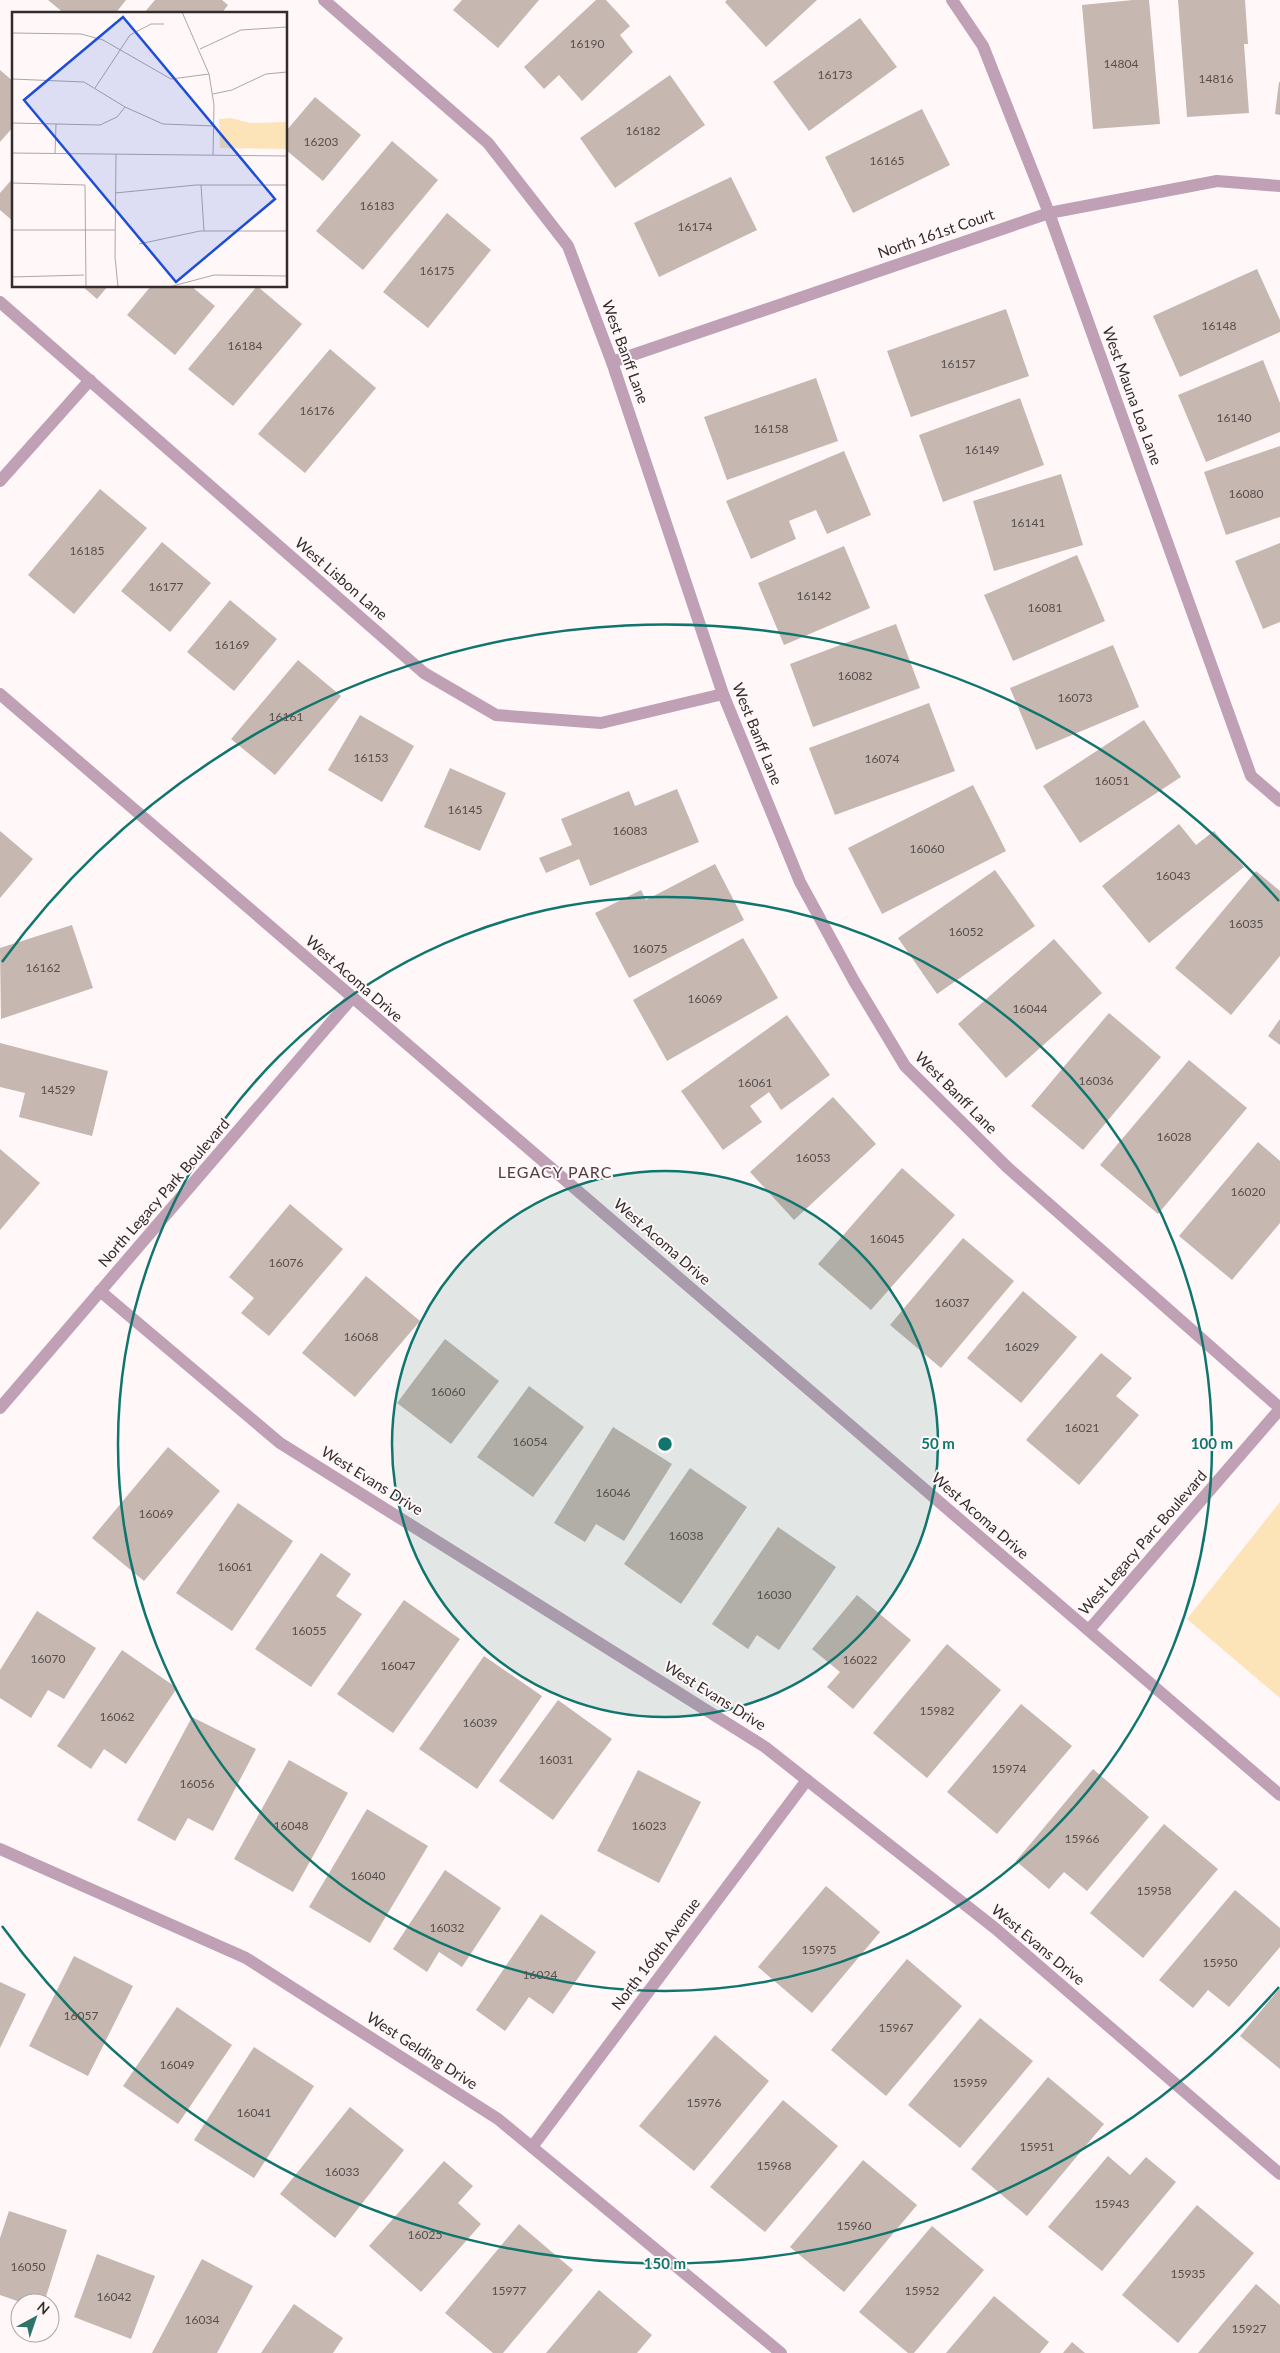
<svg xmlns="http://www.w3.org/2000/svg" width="1280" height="2353" viewBox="0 0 1280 2353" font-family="Lato,sans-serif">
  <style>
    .green { fill: #fde3b8 }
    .building { fill: #c6b7b0 }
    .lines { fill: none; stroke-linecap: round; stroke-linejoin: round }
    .minor { stroke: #bfa0b5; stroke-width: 12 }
    .tertiary { stroke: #bfa0b5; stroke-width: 12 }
    .ring { fill: none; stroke: #0f766e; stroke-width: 2.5 }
    .labels { text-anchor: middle; stroke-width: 4; stroke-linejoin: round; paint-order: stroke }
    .number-label { font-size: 12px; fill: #584f4d }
    .street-label { font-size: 15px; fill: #332c2c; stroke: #fff7f8 }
    .neighbourhood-label { font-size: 16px; letter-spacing: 1px; fill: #4f4042; stroke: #fff7f8 }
    .inset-road { fill: none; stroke: #ada6a6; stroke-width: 1 }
    .view { fill: #1d4ed8; fill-opacity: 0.15; stroke: #1d4ed8; stroke-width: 2.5 }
    .inset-edge { fill: none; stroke: #332c2c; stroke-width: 2.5 }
    .centre { fill: #0f766e; stroke: #fff7f8; stroke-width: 2.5 }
    .ring-label { font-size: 15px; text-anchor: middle; font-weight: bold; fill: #0f766e; stroke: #fff7f8; stroke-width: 4; stroke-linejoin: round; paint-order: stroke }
  </style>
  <rect width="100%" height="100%" fill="#fff7f8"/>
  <!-- green -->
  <polygon class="green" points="1280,1502 1280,1698 1187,1619"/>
  <!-- building -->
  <g class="building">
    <polygon points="48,0 126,0 115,14 65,14"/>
    <polygon points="155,0 222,0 228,5 221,14 143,14"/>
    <polygon points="462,0 539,0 498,48 453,10"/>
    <polygon points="596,0 606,0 630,26 620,35 633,52 582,101 559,75 544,89 524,67"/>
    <polygon points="727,0 817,0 766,47 725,2"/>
    <polygon points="1133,0 1149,0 1160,124 1093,129 1082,5"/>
    <polygon points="1178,0 1245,0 1248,44 1244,44 1249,113 1187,117"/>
    <polygon points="860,18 897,67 809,131 773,82"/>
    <polygon points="0,70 14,82 14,126 0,142"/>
    <polygon points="670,75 705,125 615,188 580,138"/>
    <polygon points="1279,82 1280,82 1280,115 1275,114"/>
    <polygon points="315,97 361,135 323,181 286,150 286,131"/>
    <polygon points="922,109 950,165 853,213 825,157"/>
    <polygon points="392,141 438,180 363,270 316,231"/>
    <polygon points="14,177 14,222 0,210 0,193"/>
    <polygon points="731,177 757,230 659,277 634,223"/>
    <polygon points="447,213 491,250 428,328 383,292"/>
    <polygon points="1257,269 1280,320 1280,332 1180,377 1153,316"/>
    <polygon points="82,286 108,286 97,299"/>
    <polygon points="151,286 191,286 215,306 175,355 127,315"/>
    <polygon points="257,286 302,324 233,406 188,369"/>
    <polygon points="1006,309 1029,376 911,417 887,351"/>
    <polygon points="330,349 376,388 305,473 258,434"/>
    <polygon points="1263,360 1280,403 1280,432 1206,462 1178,395"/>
    <polygon points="816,378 838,441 727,480 704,417"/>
    <polygon points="1020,398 1044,465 943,502 919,435"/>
    <polygon points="1280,446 1280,517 1226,535 1204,472"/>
    <polygon points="844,451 871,515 827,534 816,510 789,521 796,539 751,559 726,501"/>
    <polygon points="1061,474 1083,545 994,571 973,501"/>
    <polygon points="100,489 147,528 74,614 28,575"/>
    <polygon points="162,542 211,583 170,632 121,591"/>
    <polygon points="1280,543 1280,622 1263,629 1235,561"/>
    <polygon points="844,546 870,608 784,645 758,583"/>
    <polygon points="1077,555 1105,621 1013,661 984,595"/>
    <polygon points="230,600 277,639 234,691 187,652"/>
    <polygon points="896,624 920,688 813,727 790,664"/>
    <polygon points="1113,645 1139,707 1036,750 1010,688"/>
    <polygon points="298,660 341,696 275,775 231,739"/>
    <polygon points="929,703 955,771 835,815 809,748"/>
    <polygon points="360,715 414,746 382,802 328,770"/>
    <polygon points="1144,720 1181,777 1080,843 1043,786"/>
    <polygon points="450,768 506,793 480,851 424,827"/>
    <polygon points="973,785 1006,851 882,914 848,848"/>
    <polygon points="677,789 699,842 590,886 579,859 546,873 539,858 572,845 561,819 629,791 635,806"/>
    <polygon points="1179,824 1196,845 1214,831 1244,867 1149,943 1102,886"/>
    <polygon points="0,831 33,859 0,898"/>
    <polygon points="715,864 744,920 629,978 595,913 641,890 646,900"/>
    <polygon points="995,870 1035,926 937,994 898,938"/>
    <polygon points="1256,871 1280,891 1280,956 1231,1015 1175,968"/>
    <polygon points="72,925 93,988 1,1019 0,948"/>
    <polygon points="743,938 778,998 667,1061 633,1000"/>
    <polygon points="1054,939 1102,993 1006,1078 958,1024"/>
    <polygon points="1109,1013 1161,1057 1083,1150 1031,1106"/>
    <polygon points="787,1015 830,1075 781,1110 769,1092 750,1106 762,1122 723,1150 681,1091"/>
    <polygon points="1280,1019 1280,1045 1268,1036"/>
    <polygon points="0,1043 108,1071 92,1136 19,1117 25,1093 0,1087"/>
    <polygon points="1189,1060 1247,1108 1158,1214 1100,1165"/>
    <polygon points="833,1097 876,1144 794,1220 750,1172"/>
    <polygon points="1258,1142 1280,1161 1280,1223 1232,1280 1179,1236"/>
    <polygon points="0,1149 40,1183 0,1230"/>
    <polygon points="902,1168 955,1215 871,1310 818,1264"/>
    <polygon points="290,1204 343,1249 269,1336 241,1313 254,1298 229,1277"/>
    <polygon points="963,1238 1014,1281 941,1368 890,1325"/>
    <polygon points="366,1276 420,1321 355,1397 302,1353"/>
    <polygon points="1023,1291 1077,1337 1021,1403 967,1358"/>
    <polygon points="445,1339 499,1381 451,1444 397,1403"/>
    <polygon points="1101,1353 1132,1378 1116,1396 1139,1415 1079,1485 1026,1440"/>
    <polygon points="529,1386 584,1427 533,1497 477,1457"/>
    <polygon points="613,1427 672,1464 624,1541 596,1524 585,1542 554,1523"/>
    <polygon points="168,1447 220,1491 144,1581 92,1538"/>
    <polygon points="690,1468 747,1507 681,1604 624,1564"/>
    <polygon points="238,1503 293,1541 232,1631 176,1593"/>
    <polygon points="778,1527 836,1567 779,1650 757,1635 748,1649 712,1624"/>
    <polygon points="321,1553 351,1574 336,1596 362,1614 311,1687 255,1649"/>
    <polygon points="857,1595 911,1640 853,1709 827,1687 840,1672 812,1649"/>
    <polygon points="404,1600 460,1639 393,1733 337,1694"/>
    <polygon points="37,1611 96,1648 64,1699 48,1690 31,1718 0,1698 0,1670"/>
    <polygon points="947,1644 1001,1690 927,1778 873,1733"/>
    <polygon points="122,1650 177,1688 126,1764 104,1749 91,1769 57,1746"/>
    <polygon points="484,1656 542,1696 477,1789 419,1749"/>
    <polygon points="558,1700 612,1739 553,1820 499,1781"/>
    <polygon points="1021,1704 1072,1746 997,1834 947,1792"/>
    <polygon points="192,1717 256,1749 213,1831 188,1818 175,1841 137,1820"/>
    <polygon points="289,1760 348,1793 293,1892 234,1859"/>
    <polygon points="1093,1769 1149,1817 1087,1891 1064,1872 1049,1889 1016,1861"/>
    <polygon points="638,1770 701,1802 659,1883 597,1851"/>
    <polygon points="367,1809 428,1846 370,1943 309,1907"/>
    <polygon points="1164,1824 1218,1869 1143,1958 1090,1913"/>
    <polygon points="445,1870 501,1908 462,1967 439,1952 427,1972 393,1949"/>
    <polygon points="826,1886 880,1932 812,2013 758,1967"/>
    <polygon points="1235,1890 1280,1928 1280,1947 1229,2007 1208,1990 1193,2008 1159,1980"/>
    <polygon points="541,1914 596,1952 553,2014 529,1997 505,2031 476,2010"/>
    <polygon points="74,1956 133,1986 88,2076 29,2046"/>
    <polygon points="907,1959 962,2006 886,2096 831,2050"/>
    <polygon points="0,1982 26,1994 0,2048"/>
    <polygon points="1280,1988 1280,2069 1240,2036"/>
    <polygon points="177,2007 232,2045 178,2124 123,2086"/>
    <polygon points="980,2018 1033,2061 960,2148 908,2105"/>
    <polygon points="715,2035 769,2081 694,2171 639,2126"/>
    <polygon points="254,2047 314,2086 254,2178 194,2140"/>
    <polygon points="1048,2077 1104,2124 1027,2216 971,2169"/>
    <polygon points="783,2100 838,2146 765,2232 710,2187"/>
    <polygon points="350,2107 404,2150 335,2238 280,2194"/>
    <polygon points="1108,2156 1130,2175 1146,2157 1176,2182 1102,2271 1048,2227"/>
    <polygon points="863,2160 917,2205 844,2292 790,2247"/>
    <polygon points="444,2161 473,2186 458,2203 481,2224 421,2292 369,2246"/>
    <polygon points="1197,2205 1254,2253 1178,2343 1122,2295"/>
    <polygon points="9,2211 67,2230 44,2303 23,2303 0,2295 0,2238"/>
    <polygon points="519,2224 573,2270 503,2353 493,2353 445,2313"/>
    <polygon points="932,2226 984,2270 914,2353 908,2353 859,2312"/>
    <polygon points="97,2254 155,2276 131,2339 74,2317"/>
    <polygon points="202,2259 253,2286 217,2353 152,2353"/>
    <polygon points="1256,2284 1280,2305 1280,2353 1198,2353"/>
    <polygon points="599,2290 652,2335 637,2353 546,2353"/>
    <polygon points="994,2296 1049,2342 1040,2353 946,2353"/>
    <polygon points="294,2304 343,2338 333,2353 261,2353"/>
    <polygon points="1072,2342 1085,2353 1063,2353"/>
  </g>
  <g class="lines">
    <!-- minor -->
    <g class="minor">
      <polyline points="324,0 488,143 568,246 612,362 723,694 800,882 854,981 905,1066 1007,1167 1280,1408"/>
      <polyline points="952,0 983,46 1049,213 1251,776 1280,801"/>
      <polyline points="0,302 424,673 496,715 601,723 723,694"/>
      <polyline points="612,362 1049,213 1217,181 1280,186"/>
      <polyline points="0,481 90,380"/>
      <polyline points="100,1291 280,1443 765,1747 996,1929 1280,2174"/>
      <polyline points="0,1849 246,1958 498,2119 781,2353"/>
      <polyline points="532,2147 807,1780"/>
    </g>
    <!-- tertiary -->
    <g class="tertiary">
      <polyline points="0,694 1280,1795"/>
      <polyline points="0,1408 352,998"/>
      <polyline points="1089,1630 1280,1409"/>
    </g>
  </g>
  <!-- distance rings -->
  <circle cx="665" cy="1444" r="273" fill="#0f766e" fill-opacity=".12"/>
  <g class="ring">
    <circle cx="665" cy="1444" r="273"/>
    <circle cx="665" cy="1444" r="547"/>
    <path d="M1279 1987A820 820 0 0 1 2 1926M2 962A820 820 0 0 1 1279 901"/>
  </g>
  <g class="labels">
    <!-- number labels -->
    <g class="number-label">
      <text x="587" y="48">16190</text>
      <text x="1121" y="68">14804</text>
      <text x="835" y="79">16173</text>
      <text x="1216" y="83">14816</text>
      <text x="643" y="135">16182</text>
      <text x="321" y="146">16203</text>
      <text x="887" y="165">16165</text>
      <text x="377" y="210">16183</text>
      <text x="695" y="231">16174</text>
      <text x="437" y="275">16175</text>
      <text x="1219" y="330">16148</text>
      <text x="245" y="350">16184</text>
      <text x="958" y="368">16157</text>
      <text x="317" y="415">16176</text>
      <text x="1234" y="422">16140</text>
      <text x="771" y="433">16158</text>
      <text x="982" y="454">16149</text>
      <text x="1246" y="498">16080</text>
      <text x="1028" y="527">16141</text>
      <text x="87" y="555">16185</text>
      <text x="166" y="591">16177</text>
      <text x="814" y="600">16142</text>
      <text x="1045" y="612">16081</text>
      <text x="232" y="649">16169</text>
      <text x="855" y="680">16082</text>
      <text x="1075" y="702">16073</text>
      <text x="286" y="721">16161</text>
      <text x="371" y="762">16153</text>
      <text x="882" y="763">16074</text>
      <text x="1112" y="785">16051</text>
      <text x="465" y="814">16145</text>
      <text x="630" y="835">16083</text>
      <text x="927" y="853">16060</text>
      <text x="1173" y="880">16043</text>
      <text x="1246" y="928">16035</text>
      <text x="966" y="936">16052</text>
      <text x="650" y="953">16075</text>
      <text x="43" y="972">16162</text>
      <text x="705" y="1003">16069</text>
      <text x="1030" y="1013">16044</text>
      <text x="1096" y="1085">16036</text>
      <text x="755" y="1087">16061</text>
      <text x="58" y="1094">14529</text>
      <text x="1174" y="1141">16028</text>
      <text x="813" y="1162">16053</text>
      <text x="1248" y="1196">16020</text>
      <text x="887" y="1243">16045</text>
      <text x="286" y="1267">16076</text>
      <text x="952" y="1307">16037</text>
      <text x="361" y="1341">16068</text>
      <text x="1022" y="1351">16029</text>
      <text x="448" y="1396">16060</text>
      <text x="1082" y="1432">16021</text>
      <text x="530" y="1446">16054</text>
      <text x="613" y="1497">16046</text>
      <text x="156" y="1518">16069</text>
      <text x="686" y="1540">16038</text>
      <text x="235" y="1571">16061</text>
      <text x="774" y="1599">16030</text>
      <text x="309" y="1635">16055</text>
      <text x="48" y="1663">16070</text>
      <text x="860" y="1664">16022</text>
      <text x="398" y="1670">16047</text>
      <text x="937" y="1715">15982</text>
      <text x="117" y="1721">16062</text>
      <text x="480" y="1727">16039</text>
      <text x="556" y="1764">16031</text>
      <text x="1009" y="1773">15974</text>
      <text x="197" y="1788">16056</text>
      <text x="291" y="1830">16048</text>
      <text x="649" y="1830">16023</text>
      <text x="1082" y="1843">15966</text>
      <text x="368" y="1880">16040</text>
      <text x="1154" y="1895">15958</text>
      <text x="447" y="1932">16032</text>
      <text x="819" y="1954">15975</text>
      <text x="1220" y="1967">15950</text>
      <text x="540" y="1979">16024</text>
      <text x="81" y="2020">16057</text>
      <text x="896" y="2032">15967</text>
      <text x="177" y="2069">16049</text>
      <text x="970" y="2087">15959</text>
      <text x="704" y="2107">15976</text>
      <text x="254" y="2117">16041</text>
      <text x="1037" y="2151">15951</text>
      <text x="774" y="2170">15968</text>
      <text x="342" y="2176">16033</text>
      <text x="1112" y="2208">15943</text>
      <text x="854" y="2230">15960</text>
      <text x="425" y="2239">16025</text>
      <text x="28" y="2271">16050</text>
      <text x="1188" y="2278">15935</text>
      <text x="509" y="2295">15977</text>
      <text x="922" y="2295">15952</text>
      <text x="114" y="2301">16042</text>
      <text x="202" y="2324">16034</text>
      <text x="1249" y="2333">15927</text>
    </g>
    <!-- street labels -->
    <g class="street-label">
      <text transform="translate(936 234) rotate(-19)" y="5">North 161st Court</text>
      <text transform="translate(625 352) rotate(70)" y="5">West Banff Lane</text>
      <text transform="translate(1132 396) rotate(70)" y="5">West Mauna Loa Lane</text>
      <text transform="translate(341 579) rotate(41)" y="5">West Lisbon Lane</text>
      <text transform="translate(757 734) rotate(68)" y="5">West Banff Lane</text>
      <text transform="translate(354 979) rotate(41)" y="5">West Acoma Drive</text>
      <text transform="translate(956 1093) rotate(45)" y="5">West Banff Lane</text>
      <text transform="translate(164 1193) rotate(-49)" y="5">North Legacy Park Boulevard</text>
      <text transform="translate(662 1242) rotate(41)" y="5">West Acoma Drive</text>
      <text transform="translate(372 1481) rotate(32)" y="5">West Evans Drive</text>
      <text transform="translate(980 1516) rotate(41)" y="5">West Acoma Drive</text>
      <text transform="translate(1143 1543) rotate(-49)" y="5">West Legacy Parc Boulevard</text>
      <text transform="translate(715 1696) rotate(32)" y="5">West Evans Drive</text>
      <text transform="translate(1038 1945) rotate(40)" y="5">West Evans Drive</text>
      <text transform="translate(656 1954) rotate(-53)" y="5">North 160th Avenue</text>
      <text transform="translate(422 2051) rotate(33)" y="5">West Gelding Drive</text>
    </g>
    <!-- neighbourhood labels -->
    <g class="neighbourhood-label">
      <text x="555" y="1178">LEGACY PARC</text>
    </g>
  </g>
  <!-- overview -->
  <g transform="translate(12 12)">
    <rect width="275" height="275" fill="#fff7f8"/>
    <path d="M 219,106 L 238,111 L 275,110 L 275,137 L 208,136 L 207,107 Z" fill="#fde3b8"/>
    <path class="inset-road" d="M 170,0 L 197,62 L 202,93 L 201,143M 0,21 L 69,22 L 91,28 L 159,67 L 197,62M 188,37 L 229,18 L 275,15M 0,67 L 72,70 L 113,95 L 151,112 L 202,114M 83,76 L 118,23 L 139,12 L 152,12M 201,82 L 220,78 L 254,62 L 275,60M 0,111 L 88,113 L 105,105 L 113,95M 0,141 L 275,144M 43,142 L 44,112M 104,142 L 103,245 L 106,275M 0,171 L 73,173 L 74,275M 189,173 L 192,219M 103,181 L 184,173 L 275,173M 0,218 L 103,218M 127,232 L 188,219 L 275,219M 0,265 L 72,263M 157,275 L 202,263 L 275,264"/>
    <path class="view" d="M 111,5 L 263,187 L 164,270 L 12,88 Z"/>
    <rect width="275" height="275" class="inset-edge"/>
  </g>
  <circle cx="665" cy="1444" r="8" class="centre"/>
  <g class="ring-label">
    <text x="938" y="1449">50 m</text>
    <text x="1212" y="1449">100 m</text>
    <text x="665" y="2269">150 m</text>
  </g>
  <!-- north arrow -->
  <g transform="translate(35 2318) rotate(40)"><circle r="24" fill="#fff7f8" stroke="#ada6a6"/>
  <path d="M0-4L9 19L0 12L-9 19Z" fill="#2e746a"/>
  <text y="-8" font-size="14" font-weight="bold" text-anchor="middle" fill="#332c2c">N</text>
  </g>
</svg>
